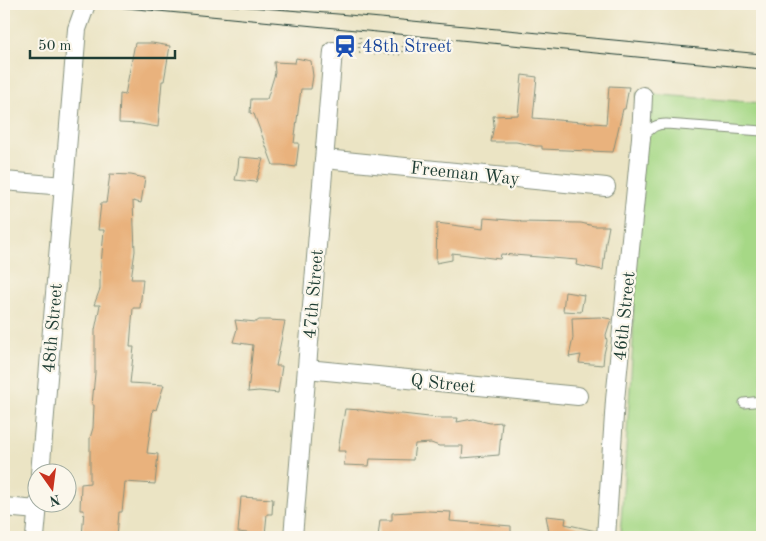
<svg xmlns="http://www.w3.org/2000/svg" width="766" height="541" viewBox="0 0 766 541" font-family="'Old Standard TT',serif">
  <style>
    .green { fill: #a6d886; stroke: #628a5d }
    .building { fill: #e9b27d }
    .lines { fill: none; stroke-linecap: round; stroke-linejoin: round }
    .lane-casing { stroke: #85907c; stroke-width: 11 }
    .street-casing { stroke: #85907c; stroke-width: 20 }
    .path { stroke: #85907c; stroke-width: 3; stroke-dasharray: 1 4; stroke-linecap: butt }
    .lane { stroke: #fff; stroke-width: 9 }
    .street { stroke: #fff; stroke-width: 18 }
    .tram { stroke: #1f3d34; stroke-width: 1 }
    .labels { text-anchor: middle; stroke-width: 4.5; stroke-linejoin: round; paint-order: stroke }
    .transit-label { font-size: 18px; fill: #164399; stroke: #fbf7ec; text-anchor: start }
    .street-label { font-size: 18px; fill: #1f3d34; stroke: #fbf7ec }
  </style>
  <rect width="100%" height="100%" fill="#fbf7ec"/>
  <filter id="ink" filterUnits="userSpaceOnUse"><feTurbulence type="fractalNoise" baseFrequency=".02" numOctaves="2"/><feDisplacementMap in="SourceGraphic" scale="10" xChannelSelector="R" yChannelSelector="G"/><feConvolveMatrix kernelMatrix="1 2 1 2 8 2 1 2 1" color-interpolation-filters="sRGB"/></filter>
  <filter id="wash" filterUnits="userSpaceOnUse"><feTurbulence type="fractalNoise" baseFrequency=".0096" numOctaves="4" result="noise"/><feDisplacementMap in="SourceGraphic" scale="20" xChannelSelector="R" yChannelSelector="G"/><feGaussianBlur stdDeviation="1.12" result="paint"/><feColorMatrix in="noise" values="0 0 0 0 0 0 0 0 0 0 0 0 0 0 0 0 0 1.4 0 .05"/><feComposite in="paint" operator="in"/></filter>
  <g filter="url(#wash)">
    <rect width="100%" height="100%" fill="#ebe4c4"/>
    <!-- green -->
    <polygon class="green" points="637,93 762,103 762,537 620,537 633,344"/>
    <g id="blocks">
      <!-- building -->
      <g class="building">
        <polygon points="135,43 152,43 170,46 164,81 162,81 158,127 140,124 119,123 120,94 125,95"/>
        <polygon points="296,58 311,61 313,76 311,89 301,89 294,143 299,143 296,167 282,165 273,165 254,114 250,113 251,99 267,99 275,73 274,62 295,63"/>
        <polygon points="522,75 537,77 533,118 606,124 609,86 629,87 625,109 623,109 613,152 542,149 542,146 536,146 516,142 491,142 494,125 493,116 518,115"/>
        <polygon points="239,157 263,159 256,182 235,180 238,167"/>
        <polygon points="110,174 131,175 145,178 141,203 133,201 135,251 131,279 143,279 140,308 133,308 130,347 134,347 130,383 164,385 156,410 153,409 147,453 158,454 155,484 125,482 122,512 119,512 117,537 82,537 84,510 80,510 81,484 90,483 90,438 93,428 94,405 92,405 95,373 95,330 100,305 94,305 100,289 100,277 104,230 98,230 101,203 106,203"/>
        <polygon points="484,218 521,221 520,222 581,223 594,226 609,226 606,242 603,270 576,265 577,260 501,254 500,259 452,253 452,260 436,263 437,223 483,229"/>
        <polygon points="565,292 584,295 581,312 563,311"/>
        <polygon points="600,317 611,319 606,335 607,341 604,354 603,365 579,363 581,355 569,357 573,338 572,318"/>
        <polygon points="235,320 256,322 259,320 269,320 285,321 276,366 282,366 278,393 259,391 248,392 253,345 233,342 237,329"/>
        <polygon points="345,409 362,410 388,414 402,414 438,418 458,418 457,422 473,419 490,423 502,422 499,455 462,458 463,446 439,446 431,443 415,444 413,460 370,459 369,466 344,465 346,451 338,451"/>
        <polygon points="241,497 273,499 272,514 267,514 265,535 238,532"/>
        <polygon points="427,511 451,512 450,521 511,526 511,537 378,537 380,520 392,520 392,513"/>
        <polygon points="546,516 566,518 565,524 596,531 595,537 550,537"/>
      </g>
    </g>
  </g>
  <g filter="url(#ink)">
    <use href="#blocks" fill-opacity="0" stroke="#85907c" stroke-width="1"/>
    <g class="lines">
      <defs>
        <g id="lane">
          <path d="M 642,137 C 651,129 654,124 666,124 L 762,131"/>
          <polyline points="744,403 762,401"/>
        </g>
        <g id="street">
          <polyline points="325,159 606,187"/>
          <polyline points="4,181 64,186"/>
          <polyline points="307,369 578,396"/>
          <polyline points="40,474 77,29 86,4"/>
          <polyline points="4,507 37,510"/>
          <polyline points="35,537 38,504"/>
          <polyline points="293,537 333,51"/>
          <polyline points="606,537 615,400 641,138 643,96"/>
        </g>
      </defs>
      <!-- lane casing -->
      <use href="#lane" class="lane-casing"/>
      <!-- street casing -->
      <use href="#street" class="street-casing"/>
      <!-- path -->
      <g class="path">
        <polyline points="349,52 402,54 404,39"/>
        <polyline points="359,53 360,35"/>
      </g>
      <!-- lane -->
      <use href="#lane" class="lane"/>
      <!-- street -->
      <use href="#street" class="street"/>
      <!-- tram -->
      <g class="tram">
        <polyline points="85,4 762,69"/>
        <polyline points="212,4 338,14 762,54"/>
      </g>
    </g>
  </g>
  <!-- icons -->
  <defs>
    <symbol id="station-bare" viewBox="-9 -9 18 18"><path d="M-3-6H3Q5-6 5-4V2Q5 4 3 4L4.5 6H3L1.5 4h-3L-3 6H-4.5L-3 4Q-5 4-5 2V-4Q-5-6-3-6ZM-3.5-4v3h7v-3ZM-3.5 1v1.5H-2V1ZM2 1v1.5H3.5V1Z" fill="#1a4fb4" stroke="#fbf7ec" stroke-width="2.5" paint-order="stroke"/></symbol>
  </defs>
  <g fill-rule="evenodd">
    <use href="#station-bare" x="329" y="30" width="32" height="32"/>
  </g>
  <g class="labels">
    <!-- transit labels -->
    <g class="transit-label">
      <text x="362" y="52">48th Street</text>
    </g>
    <!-- street labels -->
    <g class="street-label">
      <text transform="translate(465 173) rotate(6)" y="6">Freeman Way</text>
      <text transform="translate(313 294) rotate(-85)" y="6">47th Street</text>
      <text transform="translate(624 316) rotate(-84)" y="6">46th Street</text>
      <text transform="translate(52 328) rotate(-85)" y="6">48th Street</text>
      <text transform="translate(443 383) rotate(6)" y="6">Q Street</text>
    </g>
  </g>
  <!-- margin -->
  <rect width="766" height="541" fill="none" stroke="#fbf7ec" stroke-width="20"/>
  <!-- north arrow -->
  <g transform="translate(52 488) rotate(166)"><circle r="24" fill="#fbf7ec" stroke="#a3ada2"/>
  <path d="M0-4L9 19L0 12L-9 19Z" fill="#c8321e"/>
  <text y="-8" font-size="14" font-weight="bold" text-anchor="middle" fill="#1f3d34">N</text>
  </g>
  <!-- scale -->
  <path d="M30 50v8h145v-8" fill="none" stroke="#1f3d34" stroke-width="2.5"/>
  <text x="38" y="50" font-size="15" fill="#1f3d34" stroke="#fbf7ec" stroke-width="4" paint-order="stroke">50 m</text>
</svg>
